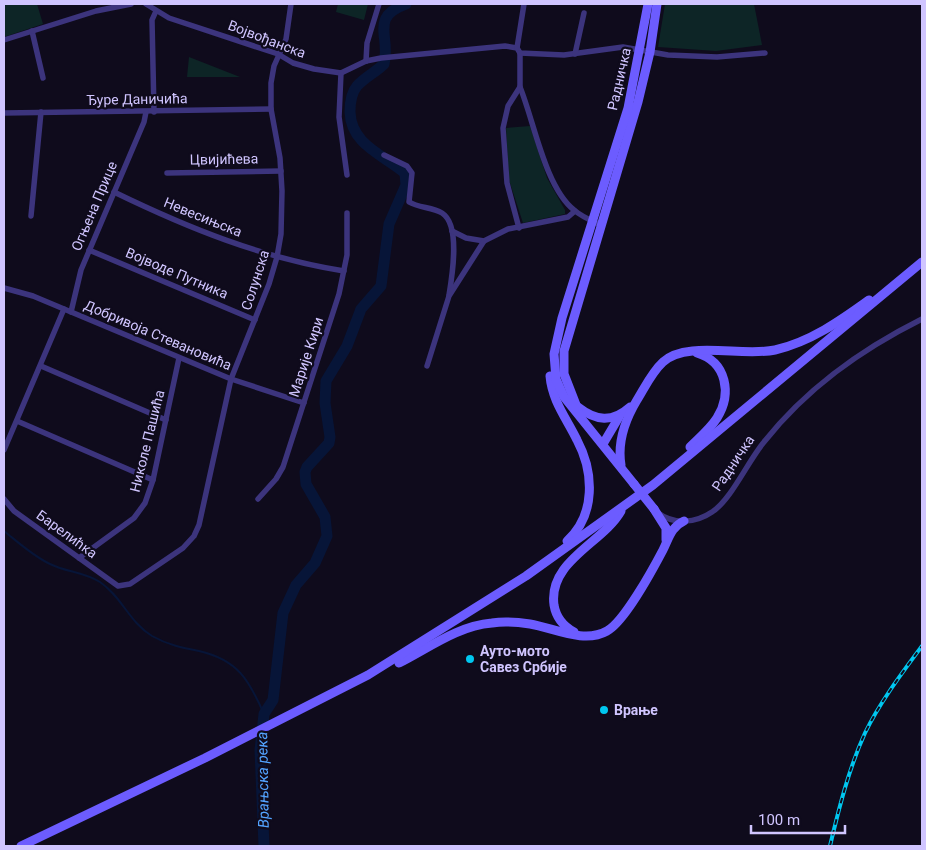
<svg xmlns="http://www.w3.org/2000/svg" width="926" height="850" viewBox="0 0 926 850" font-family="Roboto,sans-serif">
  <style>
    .green { fill: #0d2526 }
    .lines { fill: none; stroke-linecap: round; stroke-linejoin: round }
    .stream { stroke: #071538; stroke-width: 2 }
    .river { stroke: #071538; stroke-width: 11 }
    .minor { stroke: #3c347d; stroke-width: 5.5 }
    .secondary { stroke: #6c5cff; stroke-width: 9 }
    .rail-casing { stroke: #00c7f0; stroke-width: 4 }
    .rail { stroke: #0f0b1c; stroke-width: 2; stroke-dasharray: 5.5; stroke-linecap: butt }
    .secondary-bridge { stroke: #6c5cff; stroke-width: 9 }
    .poi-dot { fill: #00c7f0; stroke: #0f0b1c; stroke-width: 2 }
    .labels { text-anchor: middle; stroke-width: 4.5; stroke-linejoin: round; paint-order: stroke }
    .street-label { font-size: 14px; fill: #d0c5ff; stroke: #0f0b1c }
    .poi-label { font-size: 14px; font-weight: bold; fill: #d0c5ff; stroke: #0f0b1c; text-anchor: start }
    .water-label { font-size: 15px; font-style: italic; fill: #53a3ff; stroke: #0f0b1c }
  </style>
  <rect width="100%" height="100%" fill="#0f0b1c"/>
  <!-- green -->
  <g class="green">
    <polygon points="4,4 37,4 43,24 4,37"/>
    <polygon points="338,4 368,4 364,20 336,12"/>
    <polygon points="665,4 754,4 762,45 716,51 658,47"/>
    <polygon points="189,57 240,77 187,77"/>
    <polygon points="530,126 547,178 565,210 565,214 523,223 509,180 506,128"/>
  </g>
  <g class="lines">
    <!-- stream -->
    <path class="stream" d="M 4,531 C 19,543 33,556 50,564 C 66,572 84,572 100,582 C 122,597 129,622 152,636 C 168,645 183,648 199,651 C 238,660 249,680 264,714"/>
    <!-- river -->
    <path class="river" d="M 264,846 L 260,750 L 264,714 L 273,700 L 283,613 L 296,585 L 315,563 L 327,536 L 325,517 L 306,484 L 305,472 L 307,467 L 329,443 L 330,437 L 325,403 L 326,381 L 347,346 L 361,309 L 381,286 L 389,224 L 406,185 L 405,173 C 384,155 351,145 350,112 C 350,103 351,93 357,86 C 365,77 376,72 384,64 C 391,37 369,17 406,4"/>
    <!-- minor -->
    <g class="minor">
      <polyline points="146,4 169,18 278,54 293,63 314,69 341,73 366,61 381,58 505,46 517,48 520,53 564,55 623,47 668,55 717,57 765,53"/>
      <polyline points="32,31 43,78"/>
      <polyline points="4,40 96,11 131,4"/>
      <polyline points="517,48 524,4"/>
      <polyline points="575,54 584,13"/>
      <polyline points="366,61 367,43 379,4"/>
      <polyline points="341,73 339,117 347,175"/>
      <path d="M 520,87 C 534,121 545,187 574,210 C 582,217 592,221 601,225"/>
      <polyline points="154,112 152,20 156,11"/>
      <polyline points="4,113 271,109"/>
      <path d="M 384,155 L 407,166 L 412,173 L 409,202 C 419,208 432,207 442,213 C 461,225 452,277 449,295"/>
      <polyline points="167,173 281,171"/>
      <path d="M 114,192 C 188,228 262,258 344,271"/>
      <polyline points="31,216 41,112"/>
      <polyline points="519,228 507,183 503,128 508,106 520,87 520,53"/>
      <polyline points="452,231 466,238 484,241"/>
      <polyline points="89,250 255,320"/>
      <polyline points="4,288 33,296 231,379 304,403"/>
      <polyline points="71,312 81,270 144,122 146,112"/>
      <polyline points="41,366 166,420"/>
      <polyline points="427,366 449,296 484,241 508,229 568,217 575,211"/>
      <polyline points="17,421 153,480"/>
      <polyline points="4,450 64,309"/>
      <polyline points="4,499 14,511 118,586 130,584 183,548 194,536 199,525 231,379 269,284 277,257 281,234 282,191 280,158 271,109 271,83 274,66 286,39 291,4"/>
      <polyline points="258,499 276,479 283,467 339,294 347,255 347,213"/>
      <path d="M 658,513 C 674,525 696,523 712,512 C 731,500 748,461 764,442 C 807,388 860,350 922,319"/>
      <polyline points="79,558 134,518 145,503 153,480 179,358"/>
    </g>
    <!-- secondary -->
    <g class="secondary">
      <path d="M 550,376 C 552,401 567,419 577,440 C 594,472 596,515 567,541"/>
      <path d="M 578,407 C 596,421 612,423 630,407"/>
      <polyline points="578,410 564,374 564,351 638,102 650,52 657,4"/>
      <polyline points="603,444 619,417"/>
      <path d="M 690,447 C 699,438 710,429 717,418 C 732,394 727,362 697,353"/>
      <path d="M 621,465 C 617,441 625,420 637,400 C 645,387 652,372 663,362 C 686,340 743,357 775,350 C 810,342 840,321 869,300"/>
      <polyline points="634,484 564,397 556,379 554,354 562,318 628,108 648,4"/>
      <polyline points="654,509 666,528 666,540"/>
      <path d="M 574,632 C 563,626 556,617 554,605 C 548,561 603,543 621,511"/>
      <path d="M 399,663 C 429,648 457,626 492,623 C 504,621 517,622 530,624 C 554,628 584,644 607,631 C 624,622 653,569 663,550 C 669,538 671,527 684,521"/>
      <polyline points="21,846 205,758 368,675 526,576 653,485 922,262"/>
    </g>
    <defs>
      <path id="rail" d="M 830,846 C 839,808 849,768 865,733 C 880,702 902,673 922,646"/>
    </defs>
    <!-- rail casing -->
    <use href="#rail" class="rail-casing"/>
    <!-- rail -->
    <use href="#rail" class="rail"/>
    <!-- secondary-bridge -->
    <polyline class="secondary-bridge" points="634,484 654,509"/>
  </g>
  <!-- markers -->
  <g class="poi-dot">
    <circle cx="470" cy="659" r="5"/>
    <circle cx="604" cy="710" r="5"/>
  </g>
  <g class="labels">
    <!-- street labels -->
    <g class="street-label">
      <text transform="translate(267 39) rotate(21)" y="5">Војвођанска</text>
      <text transform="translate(619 79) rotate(-77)" y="5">Радничка</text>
      <text transform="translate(137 99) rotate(-1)" y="5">Ђуре Даничића</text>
      <text transform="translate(224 159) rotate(-1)" y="5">Цвијићева</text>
      <text transform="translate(94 206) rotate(-67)" y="5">Огњена Прице</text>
      <text transform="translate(203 217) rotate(22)" y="5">Невесињска</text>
      <text transform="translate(177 273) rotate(23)" y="5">Војводе Путника</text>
      <text transform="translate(255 280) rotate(-72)" y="5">Солунска</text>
      <text transform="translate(158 335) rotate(23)" y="5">Добривоја Стевановића</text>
      <text transform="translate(306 357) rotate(-72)" y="5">Марије Кири</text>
      <text transform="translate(147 441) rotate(-76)" y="5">Николе Пашића</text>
      <text transform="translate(733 463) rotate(-56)" y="5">Радничка</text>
      <text transform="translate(67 534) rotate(36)" y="5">Барелићка</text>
    </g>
    <!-- poi labels -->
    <g class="poi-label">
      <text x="480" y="656">Ауто-мото<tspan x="480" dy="16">Савез Србије</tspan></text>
      <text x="614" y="715">Врање</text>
    </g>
    <!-- water labels -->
    <g class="water-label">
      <text transform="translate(263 780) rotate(-91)" y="5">Врањска река</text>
    </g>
  </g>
  <!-- border -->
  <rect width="926" height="850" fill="none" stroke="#d0c5ff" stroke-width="10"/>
  <!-- scale -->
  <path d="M751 825v8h94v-8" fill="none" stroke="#d0c5ff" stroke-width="2.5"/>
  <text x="758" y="825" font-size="15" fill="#d0c5ff" stroke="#0f0b1c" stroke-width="4" paint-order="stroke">100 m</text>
</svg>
